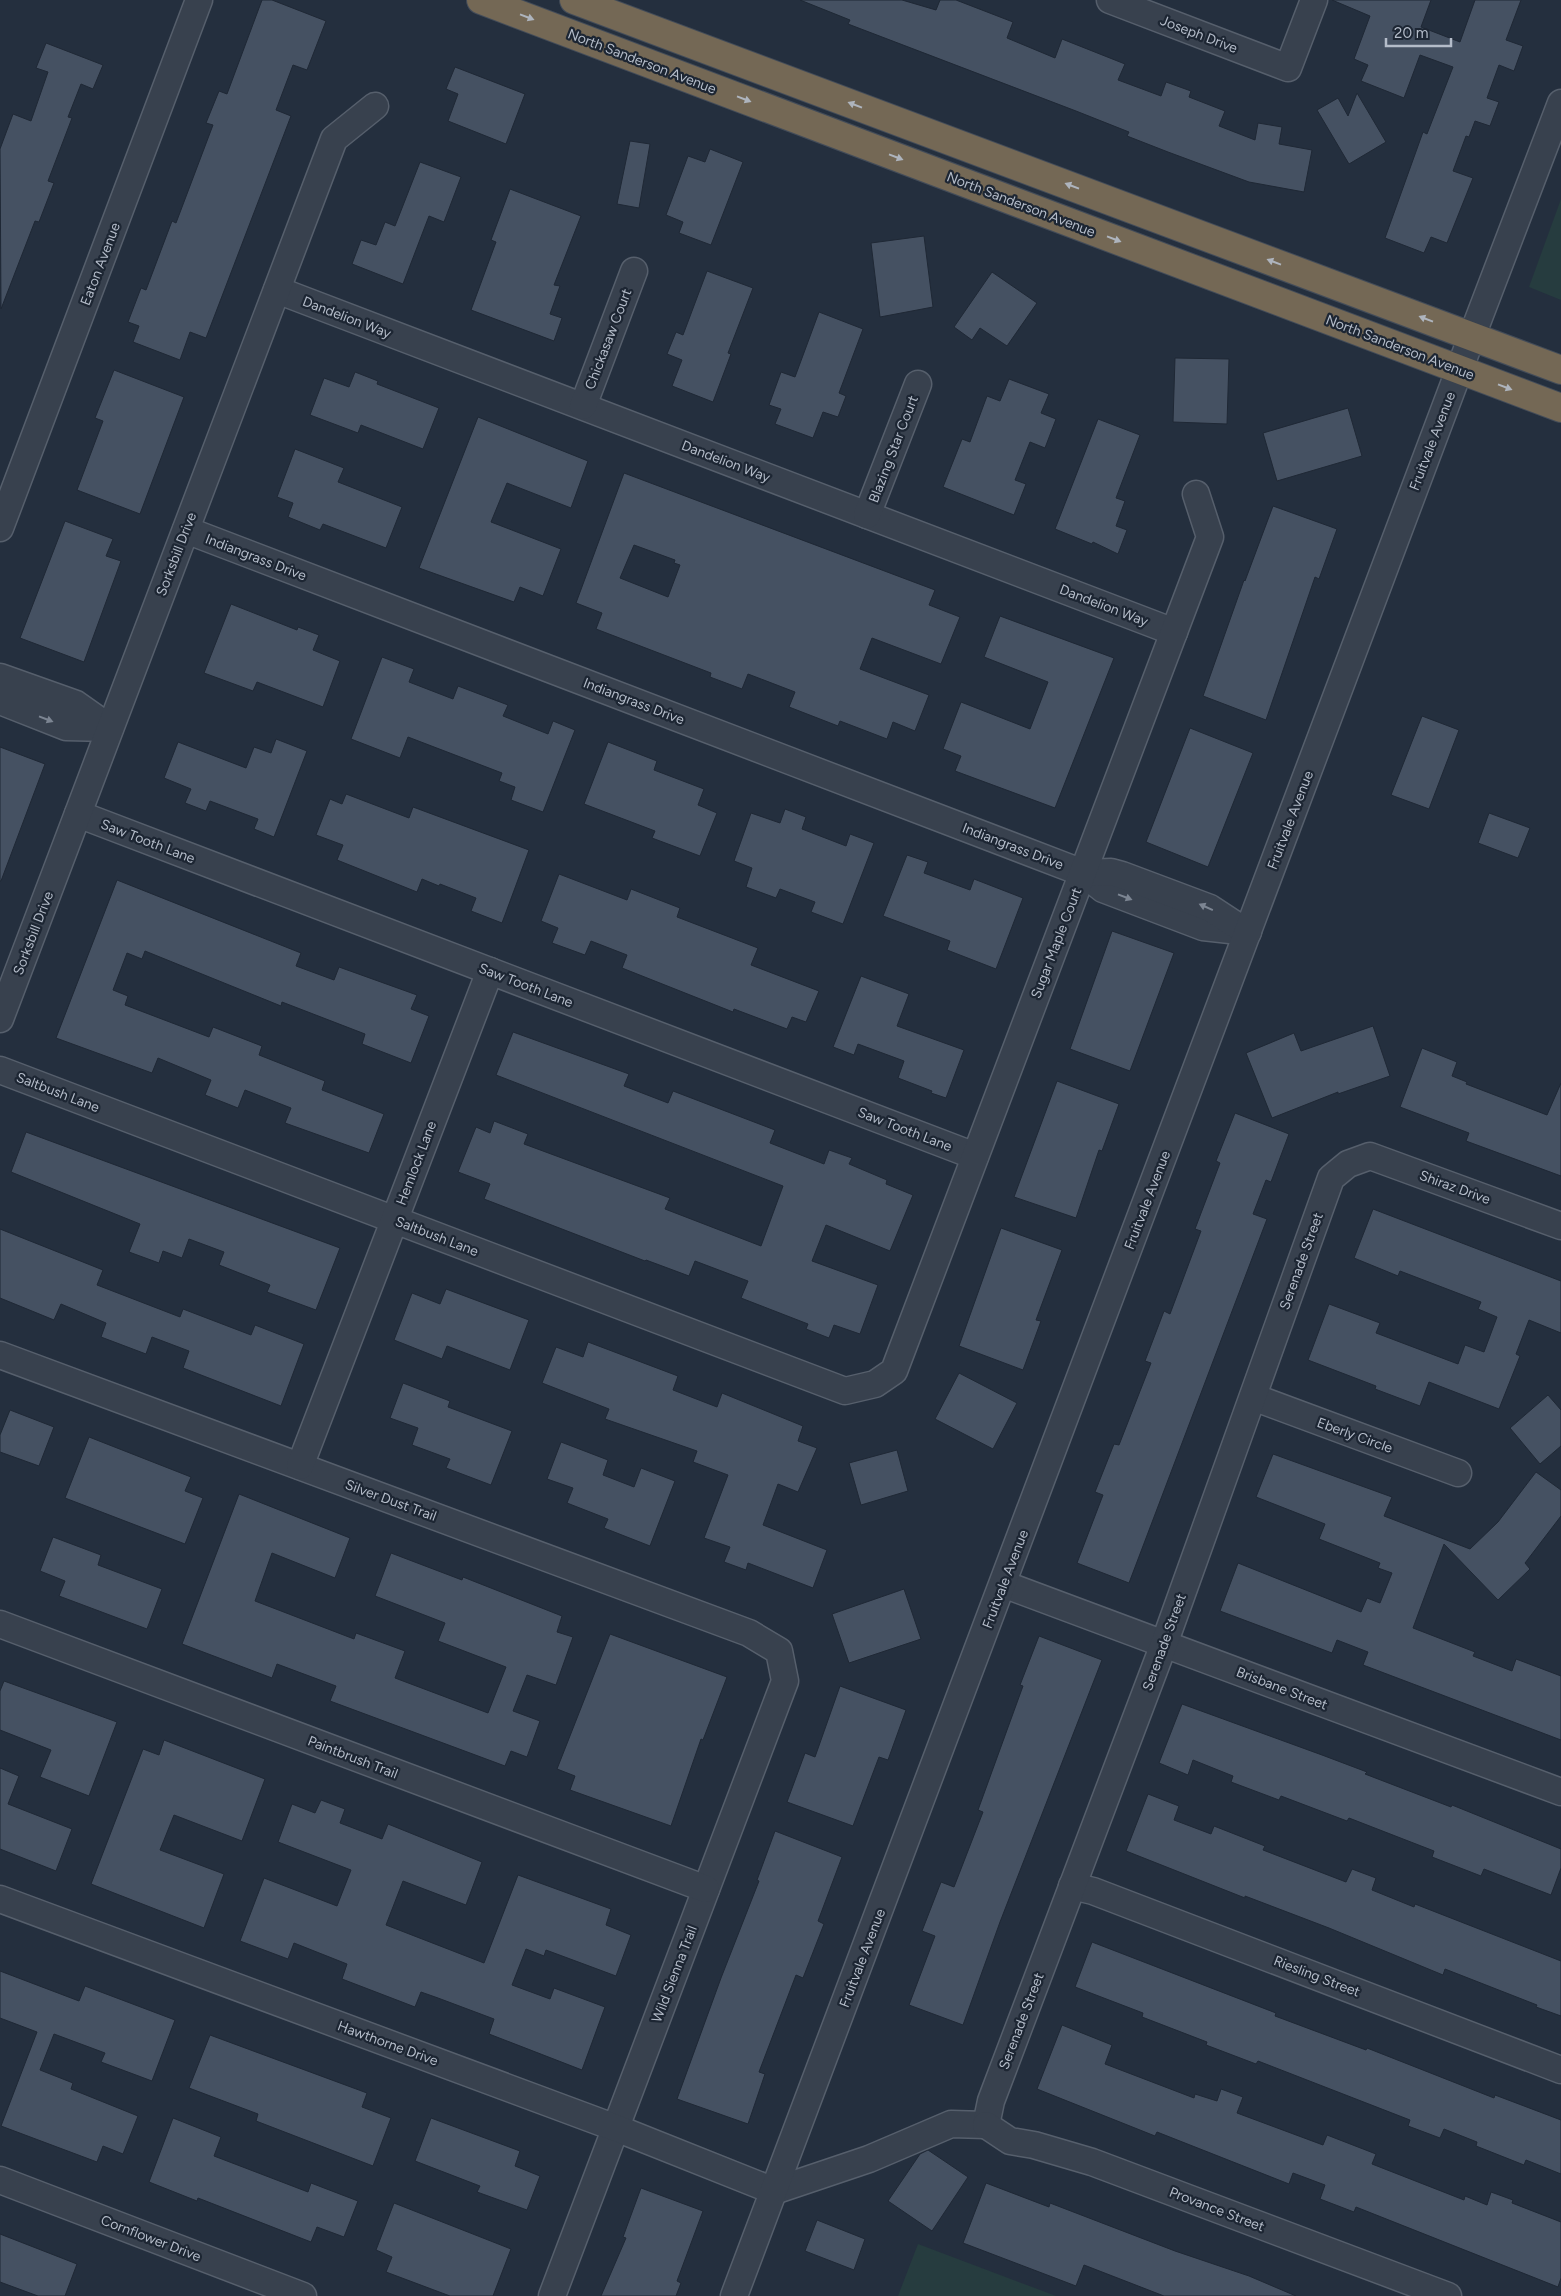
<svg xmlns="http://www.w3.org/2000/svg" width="1561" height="2296" viewBox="0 0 1561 2296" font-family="Figtree,sans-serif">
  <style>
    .green { fill: #263c3f }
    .building { fill: #455162; stroke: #1f2835; fill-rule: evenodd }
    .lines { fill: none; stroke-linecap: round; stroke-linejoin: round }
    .minor-casing { stroke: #565f6c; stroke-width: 29 }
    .highway-casing { stroke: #434c59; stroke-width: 30 }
    .minor { stroke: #38414e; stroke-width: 26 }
    .highway { stroke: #746855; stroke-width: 28 }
    .oneway { fill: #aeb4bd }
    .oneway2 { fill: #7c8592 }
    .labels { text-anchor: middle; stroke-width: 4.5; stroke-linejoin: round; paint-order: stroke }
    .street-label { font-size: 14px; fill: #b4bcc9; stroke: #1d2633 }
  </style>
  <rect width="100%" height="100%" fill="#242f3e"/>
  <!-- green -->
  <g class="green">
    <polygon points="1561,199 1561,300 1529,287"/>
    <polygon points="918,2244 1056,2296 898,2296"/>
  </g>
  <!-- building -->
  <g class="building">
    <polygon points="262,0 272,0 326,21 307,70 293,65 276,110 291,116 206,338 190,332 180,360 133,342 139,326 128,322 141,288 146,290 172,221 176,223 213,125 206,123 219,91 227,94"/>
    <polygon points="800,0 902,0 936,10 940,0 956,0 1013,22 1007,38 1055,58 1062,39 1125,64 1118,80 1161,96 1166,82 1191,91 1189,97 1225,111 1219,126 1255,140 1258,123 1282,127 1279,144 1312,150 1304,192 1249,182 1168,152 1127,136 1129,132 1076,111 848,24 850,20"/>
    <polygon points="1332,0 1431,0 1421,27 1460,42 1475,0 1521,0 1506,40 1523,46 1514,71 1499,65 1487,98 1499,102 1490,126 1475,121 1469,137 1466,136 1453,171 1473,178 1447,243 1431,237 1424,253 1385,238 1423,132 1427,134 1453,67 1420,55 1404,98 1361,81 1368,65 1354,59 1370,16"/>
    <polygon points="46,43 103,65 93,89 81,84 68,117 72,118 48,181 54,183 39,222 35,221 1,309 0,149 13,114 31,121 48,72 36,68"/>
    <polygon points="455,67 525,94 506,144 448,121 458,94 446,89"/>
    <polygon points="1357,93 1386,142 1349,164 1317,110 1338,98 1348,116"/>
    <polygon points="630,141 650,144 639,208 617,204"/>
    <polygon points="710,149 743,162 711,245 679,233 683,222 666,215 688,156 705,162"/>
    <polygon points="420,162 461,177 444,222 429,216 403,284 352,264 361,240 376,245 385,222 395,226"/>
    <polygon points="510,189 581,216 554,285 560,286 550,314 562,318 554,341 471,310 496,242 491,240"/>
    <polygon points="924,236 933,307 880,317 871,243"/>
    <polygon points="707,271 753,288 728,353 731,354 713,402 672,386 682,360 667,354 676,332 683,335"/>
    <polygon points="992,272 1037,303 1007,346 980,328 972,340 954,327"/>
    <polygon points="819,312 863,329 839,393 846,396 838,417 823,412 813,438 775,424 781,409 769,405 781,372 795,377"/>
    <polygon points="1175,358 1229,359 1227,424 1173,422"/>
    <polygon points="114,370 184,397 140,514 77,490 103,421 95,418"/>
    <polygon points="355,372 378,381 377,384 439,408 423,449 361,425 358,433 310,415 324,378 349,387"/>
    <polygon points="1009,379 1049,394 1041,413 1056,419 1045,448 1030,442 1015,480 1026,484 1014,515 943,487 962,439 970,442 987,396 1000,401"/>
    <polygon points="1348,408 1362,456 1277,481 1263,433"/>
    <polygon points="478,417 588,461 571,508 507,483 491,522 561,549 543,596 520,587 514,602 419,568"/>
    <polygon points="1098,419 1140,435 1116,498 1125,501 1116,526 1127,530 1118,554 1093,542 1092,544 1055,529"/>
    <polygon points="295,449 344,468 338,482 402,507 386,548 323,524 320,530 288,517 293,503 277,497"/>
    <path d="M 624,473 L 935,590 L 929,605 L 960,617 L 941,664 L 872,638 L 860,669 L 929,695 L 915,731 L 893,722 L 887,739 L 840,721 L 838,726 L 789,707 L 795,692 L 748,674 L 742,689 L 710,677 L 711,673 L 596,629 L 602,613 L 576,603 ZM 634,545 L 675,560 L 674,563 L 680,565 L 668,597 L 620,578 Z"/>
    <polygon points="1273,506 1337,529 1319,579 1315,577 1266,720 1203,696 1244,580 1245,581"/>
    <polygon points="65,521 113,539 106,556 121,561 84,662 20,638"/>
    <polygon points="231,604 297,630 298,627 319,635 313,650 340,661 323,707 257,682 253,691 204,673"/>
    <polygon points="1000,616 1114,658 1055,808 955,771 961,756 943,749 961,702 1030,729 1048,682 984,657"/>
    <polygon points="382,657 414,669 409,682 453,699 458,686 508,705 503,716 548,734 553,721 575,730 543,812 511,800 515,787 499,781 502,773 408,737 400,758 351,739"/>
    <polygon points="1422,716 1459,730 1429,809 1391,795"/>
    <polygon points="1190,728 1253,753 1208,867 1146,842"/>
    <polygon points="276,739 307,751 274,837 254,829 258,819 210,801 206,811 185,803 191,789 164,778 178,742 246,768 254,747 271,753"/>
    <polygon points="608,742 657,761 654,770 704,789 698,805 717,813 700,856 652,838 655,831 584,804"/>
    <polygon points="0,747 45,764 1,881 0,881"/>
    <polygon points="346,794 409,818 413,807 529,850 502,923 471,911 476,898 440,884 439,886 422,879 417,892 337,860 343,845 316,835 330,799 342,804"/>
    <polygon points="785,809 806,817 802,829 846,846 850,834 874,843 843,924 811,912 815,902 780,889 776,898 746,887 752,868 734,861 751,813 780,823"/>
    <polygon points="1489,813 1530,828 1518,858 1478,843"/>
    <polygon points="907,855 928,862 924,873 970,890 974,879 1023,898 996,969 947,950 950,941 883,916"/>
    <polygon points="559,874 627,900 631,889 680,908 677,917 758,948 751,965 819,991 806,1022 792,1017 787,1029 734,1009 733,1012 622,968 627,955 591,941 585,955 552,943 558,928 541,921"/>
    <polygon points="117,880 301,953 296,966 334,980 339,967 417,995 411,1009 429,1016 411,1063 362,1044 365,1034 282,1002 281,1006 145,951 142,959 127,953 113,990 128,996 125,1005 209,1037 213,1027 262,1046 259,1055 325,1081 322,1090 384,1114 369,1153 285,1123 291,1108 245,1090 238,1108 205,1095 211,1080 158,1058 152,1073 56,1038"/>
    <polygon points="1112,931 1174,953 1130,1071 1070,1049"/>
    <polygon points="861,976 909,994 897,1026 964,1050 946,1098 931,1093 932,1091 898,1078 904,1061 858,1044 854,1055 833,1047"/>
    <polygon points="1373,1026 1390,1076 1338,1094 1338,1092 1272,1118 1246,1053 1294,1033 1301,1051"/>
    <polygon points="513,1032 629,1074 624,1086 668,1103 673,1091 775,1130 770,1143 824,1164 829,1150 852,1158 849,1164 887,1180 886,1184 913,1195 890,1251 826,1225 812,1261 878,1285 860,1334 834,1325 829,1338 806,1329 808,1324 741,1298 748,1281 695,1261 689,1276 646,1260 645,1261 484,1199 490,1184 458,1172 476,1127 490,1133 494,1121 528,1134 524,1144 670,1198 665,1209 761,1246 783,1186 496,1075"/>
    <polygon points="1422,1048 1457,1062 1452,1076 1467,1082 1466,1084 1547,1115 1561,1083 1561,1176 1466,1141 1469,1133 1400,1107"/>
    <polygon points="1057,1081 1119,1104 1102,1151 1099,1150 1076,1218 1014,1197"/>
    <polygon points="1235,1113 1289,1134 1271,1182 1266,1180 1253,1214 1267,1219 1129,1583 1077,1563 1103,1495 1095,1492 1114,1444 1119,1445 1151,1363 1145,1361 1164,1311 1170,1314 1201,1231 1195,1229 1220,1163 1216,1161"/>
    <polygon points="26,1132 340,1248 316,1310 267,1292 270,1285 219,1265 224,1252 189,1239 182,1258 163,1251 159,1263 129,1252 140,1224 11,1172"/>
    <polygon points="1373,1209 1561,1281 1561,1333 1529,1320 1516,1354 1520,1356 1499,1409 1429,1382 1420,1406 1375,1389 1376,1386 1308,1360 1329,1304 1380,1323 1376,1333 1458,1364 1465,1345 1484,1352 1497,1317 1478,1309 1481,1302 1400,1271 1398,1276 1354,1258"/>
    <polygon points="1001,1228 1062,1250 1036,1320 1041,1321 1023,1370 959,1346"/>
    <polygon points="0,1229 103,1270 97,1285 180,1317 183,1309 251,1335 255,1325 304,1344 281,1406 183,1368 189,1351 152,1337 146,1354 101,1337 106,1323 61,1304 54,1320 0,1298"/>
    <polygon points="446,1289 529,1320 510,1370 447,1346 442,1359 394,1340 412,1293 440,1304"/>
    <polygon points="588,1342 678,1376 673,1390 717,1407 722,1393 803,1426 798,1441 817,1448 798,1492 778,1484 763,1525 827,1550 813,1588 748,1563 746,1570 724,1562 730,1547 704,1538 728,1475 693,1462 697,1451 605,1419 609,1409 542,1383 556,1347 583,1357"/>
    <polygon points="959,1373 1017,1403 993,1449 935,1419"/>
    <polygon points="403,1383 450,1401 448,1407 512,1431 491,1485 446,1468 450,1459 412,1445 418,1428 390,1418"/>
    <polygon points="1548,1395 1561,1410 1561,1446 1540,1464 1510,1428"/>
    <polygon points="10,1410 54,1427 39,1466 0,1452 0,1435"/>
    <polygon points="89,1437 191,1477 185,1491 203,1498 185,1544 65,1498"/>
    <polygon points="561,1442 608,1460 603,1475 634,1487 641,1468 675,1481 650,1546 604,1528 608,1519 567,1503 573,1488 547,1479"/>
    <polygon points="897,1450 908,1491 861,1505 849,1463"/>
    <polygon points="1273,1454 1392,1497 1384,1516 1470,1549 1498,1522 1536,1472 1561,1490 1561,1516 1525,1563 1530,1569 1498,1600 1444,1544 1413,1628 1475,1652 1473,1656 1512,1671 1516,1659 1561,1676 1561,1740 1363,1665 1368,1652 1337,1640 1332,1653 1220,1611 1238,1563 1361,1612 1367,1598 1380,1603 1392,1573 1378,1568 1380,1563 1319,1539 1325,1524 1256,1497"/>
    <polygon points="239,1494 350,1538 335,1578 272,1553 255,1601 354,1639 356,1633 405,1651 395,1678 488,1713 506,1667 438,1641 445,1623 375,1596 391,1553 462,1580 463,1577 562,1616 557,1632 573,1637 556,1685 527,1675 513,1711 540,1721 527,1757 511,1751 505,1766 330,1701 336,1686 277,1664 272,1678 182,1644"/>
    <polygon points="53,1537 101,1555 98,1565 162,1589 147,1629 59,1596 65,1581 40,1571"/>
    <polygon points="904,1589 921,1639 849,1663 832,1614"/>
    <polygon points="610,1634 727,1677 703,1740 701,1739 671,1826 570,1790 575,1776 557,1769"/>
    <polygon points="1039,1636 1102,1660 1000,1922 963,2025 909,2005 935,1936 922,1931 941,1882 954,1887 983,1812 978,1810 1023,1686 1020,1685"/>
    <polygon points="4,1681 117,1722 89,1796 40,1777 51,1750 0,1730 0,1691"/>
    <polygon points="840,1686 906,1710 888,1760 879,1757 853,1826 787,1802 805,1753 815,1757"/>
    <polygon points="1182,1704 1322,1755 1367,1772 1365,1774 1451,1807 1452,1805 1561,1849 1561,1868 1551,1895 1484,1869 1481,1876 1432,1857 1434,1851 1349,1818 1347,1821 1281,1796 1279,1800 1231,1782 1233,1776 1193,1760 1188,1775 1159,1763"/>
    <polygon points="164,1740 265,1779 242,1841 174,1815 160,1850 224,1874 204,1928 91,1884 143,1749 159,1755"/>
    <polygon points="0,1768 19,1776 8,1804 72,1829 56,1871 0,1849"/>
    <polygon points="1148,1794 1179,1806 1174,1820 1211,1834 1214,1826 1265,1846 1263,1850 1346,1882 1352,1869 1376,1878 1372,1890 1414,1907 1415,1904 1561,1961 1561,2016 1536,2007 1537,2005 1445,1969 1443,1975 1329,1928 1245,1896 1245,1898 1126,1851"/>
    <polygon points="321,1800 345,1809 340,1823 382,1839 388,1824 482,1862 466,1905 403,1881 386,1925 484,1963 518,1875 611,1909 606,1925 631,1935 616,1976 546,1950 544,1956 526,1949 512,1985 550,1999 554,1988 605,2007 582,2070 489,2034 494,2019 438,1998 421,1992 415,2007 342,1979 347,1964 294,1943 288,1959 240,1941 264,1878 337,1906 351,1870 278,1842 292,1804 315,1813"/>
    <polygon points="775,1831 842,1857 818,1921 824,1924 803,1978 796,1975 759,2072 765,2074 748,2124 677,2099 721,1978 759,1881 757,1880"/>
    <polygon points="1092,1942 1276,2013 1275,2016 1366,2050 1367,2048 1494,2098 1495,2095 1561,2120 1561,2174 1526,2160 1524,2165 1476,2146 1477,2142 1444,2129 1440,2138 1408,2126 1410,2120 1258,2061 1256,2064 1206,2045 1207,2042 1142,2017 1143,2013 1075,1987"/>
    <polygon points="0,1971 79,2001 85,1986 175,2020 152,2081 101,2062 105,2053 54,2034 40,2070 73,2083 71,2089 138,2116 123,2154 103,2146 97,2162 1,2126 37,2032 0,2018"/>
    <polygon points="1062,2025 1112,2045 1105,2064 1194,2098 1195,2094 1217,2101 1221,2089 1243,2097 1237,2113 1323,2145 1327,2135 1376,2154 1372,2164 1464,2200 1465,2196 1487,2205 1491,2192 1513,2200 1512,2203 1561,2222 1561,2278 1558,2287 1356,2207 1354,2212 1320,2199 1325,2185 1293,2173 1289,2184 1157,2132 1155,2136 1037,2089"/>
    <polygon points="210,2035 367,2093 362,2107 391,2118 373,2166 256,2121 258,2114 189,2088"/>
    <polygon points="173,2118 221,2137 214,2156 308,2192 311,2183 358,2201 344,2237 317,2227 311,2242 198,2198 197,2201 149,2182"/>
    <polygon points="431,2118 520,2151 515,2166 540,2176 527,2210 477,2192 480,2186 415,2161"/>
    <polygon points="928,2150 968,2177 932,2231 888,2201 920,2154"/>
    <polygon points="986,2183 1049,2207 1050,2203 1175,2251 1249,2276 1296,2296 1164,2296 1084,2265 1076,2286 963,2243"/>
    <polygon points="641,2188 703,2211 677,2281 681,2283 676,2296 601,2296 626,2238 623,2237"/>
    <polygon points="394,2203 511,2249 493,2296 450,2296 386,2272 392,2257 376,2250"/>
    <polygon points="817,2220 865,2239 854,2270 805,2251"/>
    <polygon points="0,2234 77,2264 65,2296 38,2296 0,2282"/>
  </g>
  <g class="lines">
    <defs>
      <g id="minor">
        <polyline points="1110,0 1288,68 1314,0"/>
        <polyline points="277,290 1174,632"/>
        <polyline points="583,406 634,271"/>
        <polyline points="867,515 918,384"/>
        <polyline points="0,528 199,0"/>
        <polyline points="186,530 1083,873 1103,889 1203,927 1248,932"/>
        <polyline points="0,677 76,704 110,728 66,727 0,701"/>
        <polyline points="78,814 975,1156"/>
        <polyline points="1083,873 1111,872 1122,875 1210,908 1242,929"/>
        <polyline points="0,1019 334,139 375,106"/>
        <polyline points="0,1070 845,1391 875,1384 894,1371 1210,537 1196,494"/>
        <polyline points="0,1355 749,1633 779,1651 785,1681 552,2296"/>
        <polyline points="1253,1397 1458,1473"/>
        <polyline points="300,1466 490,971"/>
        <polyline points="1003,1584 1561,1792"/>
        <polyline points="0,1624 706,1889"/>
        <polyline points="1072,1886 1093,1891 1561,2070"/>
        <polyline points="0,1899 616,2128 774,2191 869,2159 951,2124 986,2125"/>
        <polyline points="986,2125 991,2101 1164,1644 1331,1178 1348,1164 1370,1156 1561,1226"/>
        <polyline points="986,2125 1010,2141 1034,2145 1092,2162 1448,2296"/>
        <polyline points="0,2180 303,2296"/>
        <polyline points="734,2296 1472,336 1561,103"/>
      </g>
      <g id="highway">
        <polyline points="481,0 1561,408"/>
        <polyline points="574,0 1561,370"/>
      </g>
    </defs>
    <!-- minor casing -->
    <use href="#minor" class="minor-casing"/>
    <!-- highway casing -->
    <use href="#highway" class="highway-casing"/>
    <!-- minor -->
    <use href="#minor" class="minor"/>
    <!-- highway -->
    <use href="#highway" class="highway"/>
  </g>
  <!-- one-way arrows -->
  <defs><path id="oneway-solid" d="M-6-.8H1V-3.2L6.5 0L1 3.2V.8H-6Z" transform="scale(1.25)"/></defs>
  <g class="oneway">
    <use href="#oneway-solid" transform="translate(527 17) rotate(21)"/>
    <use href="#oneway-solid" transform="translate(744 99) rotate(21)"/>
    <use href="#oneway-solid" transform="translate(855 105) rotate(-159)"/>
    <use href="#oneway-solid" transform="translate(896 157) rotate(21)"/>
    <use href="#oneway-solid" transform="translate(1072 186) rotate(-159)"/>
    <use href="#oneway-solid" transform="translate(1114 239) rotate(21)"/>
    <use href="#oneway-solid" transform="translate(1274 262) rotate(-159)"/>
    <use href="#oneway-solid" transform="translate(1426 319) rotate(-159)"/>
    <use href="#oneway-solid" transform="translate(1505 387) rotate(21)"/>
  </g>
  <g class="oneway2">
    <use href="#oneway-solid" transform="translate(46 719) rotate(21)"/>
    <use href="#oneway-solid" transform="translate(1125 897) rotate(21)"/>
    <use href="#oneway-solid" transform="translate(1206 907) rotate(-156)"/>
  </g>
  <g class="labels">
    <!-- street labels -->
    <g class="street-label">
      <text transform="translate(1199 34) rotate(21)" y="5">Joseph Drive</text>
      <text transform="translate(642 61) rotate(21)" y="5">North Sanderson Avenue</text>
      <text transform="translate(1021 204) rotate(21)" y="5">North Sanderson Avenue</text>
      <text transform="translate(100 264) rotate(-69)" y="5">Eaton Avenue</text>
      <text transform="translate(347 317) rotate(21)" y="5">Dandelion Way</text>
      <text transform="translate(608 339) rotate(-69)" y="5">Chickasaw Court</text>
      <text transform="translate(1400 347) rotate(21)" y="5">North Sanderson Avenue</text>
      <text transform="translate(1432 441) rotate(-69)" y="5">Fruitvale Avenue</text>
      <text transform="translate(893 449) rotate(-69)" y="5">Blazing Star Court</text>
      <text transform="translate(726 461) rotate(21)" y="5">Dandelion Way</text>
      <text transform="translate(176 554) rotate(-69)" y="5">Sorksbill Drive</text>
      <text transform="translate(256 557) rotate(21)" y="5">Indiangrass Drive</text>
      <text transform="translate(1104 605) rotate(21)" y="5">Dandelion Way</text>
      <text transform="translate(634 701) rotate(21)" y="5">Indiangrass Drive</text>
      <text transform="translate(1290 820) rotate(-69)" y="5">Fruitvale Avenue</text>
      <text transform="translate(148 841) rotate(21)" y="5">Saw Tooth Lane</text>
      <text transform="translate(1013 846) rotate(21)" y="5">Indiangrass Drive</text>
      <text transform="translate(33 933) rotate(-69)" y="5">Sorksbill Drive</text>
      <text transform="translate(1056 943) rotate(-69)" y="5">Sugar Maple Court</text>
      <text transform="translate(526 985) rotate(21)" y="5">Saw Tooth Lane</text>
      <text transform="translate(58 1092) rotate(21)" y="5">Saltbush Lane</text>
      <text transform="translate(905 1129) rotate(21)" y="5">Saw Tooth Lane</text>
      <text transform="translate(416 1163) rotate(-69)" y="5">Hemlock Lane</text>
      <text transform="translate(1455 1187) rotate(20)" y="5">Shiraz Drive</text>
      <text transform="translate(1147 1200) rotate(-69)" y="5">Fruitvale Avenue</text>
      <text transform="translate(437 1236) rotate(21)" y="5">Saltbush Lane</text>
      <text transform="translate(1301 1261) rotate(-70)" y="5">Serenade Street</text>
      <text transform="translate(1355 1435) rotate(20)" y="5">Eberly Circle</text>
      <text transform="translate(391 1500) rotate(20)" y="5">Silver Dust Trail</text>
      <text transform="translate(1005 1579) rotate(-69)" y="5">Fruitvale Avenue</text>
      <text transform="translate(1164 1642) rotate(-70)" y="5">Serenade Street</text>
      <text transform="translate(1282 1688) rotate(21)" y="5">Brisbane Street</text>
      <text transform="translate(353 1757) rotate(21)" y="5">Paintbrush Trail</text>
      <text transform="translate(862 1958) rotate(-69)" y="5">Fruitvale Avenue</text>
      <text transform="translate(674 1974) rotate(-69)" y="5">Wild Sienna Trail</text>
      <text transform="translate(1317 1976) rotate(21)" y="5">Riesling Street</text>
      <text transform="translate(1021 2021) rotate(-69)" y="5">Serenade Street</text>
      <text transform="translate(388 2043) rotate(20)" y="5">Hawthorne Drive</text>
      <text transform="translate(1217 2209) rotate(21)" y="5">Provance Street</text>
      <text transform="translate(151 2238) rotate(21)" y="5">Cornflower Drive</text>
    </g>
  </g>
  <!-- scale -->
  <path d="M1386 38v8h65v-8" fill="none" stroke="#b4bcc9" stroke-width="2.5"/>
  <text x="1394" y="38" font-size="15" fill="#b4bcc9" stroke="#1d2633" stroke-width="4" paint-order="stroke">20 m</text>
</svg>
